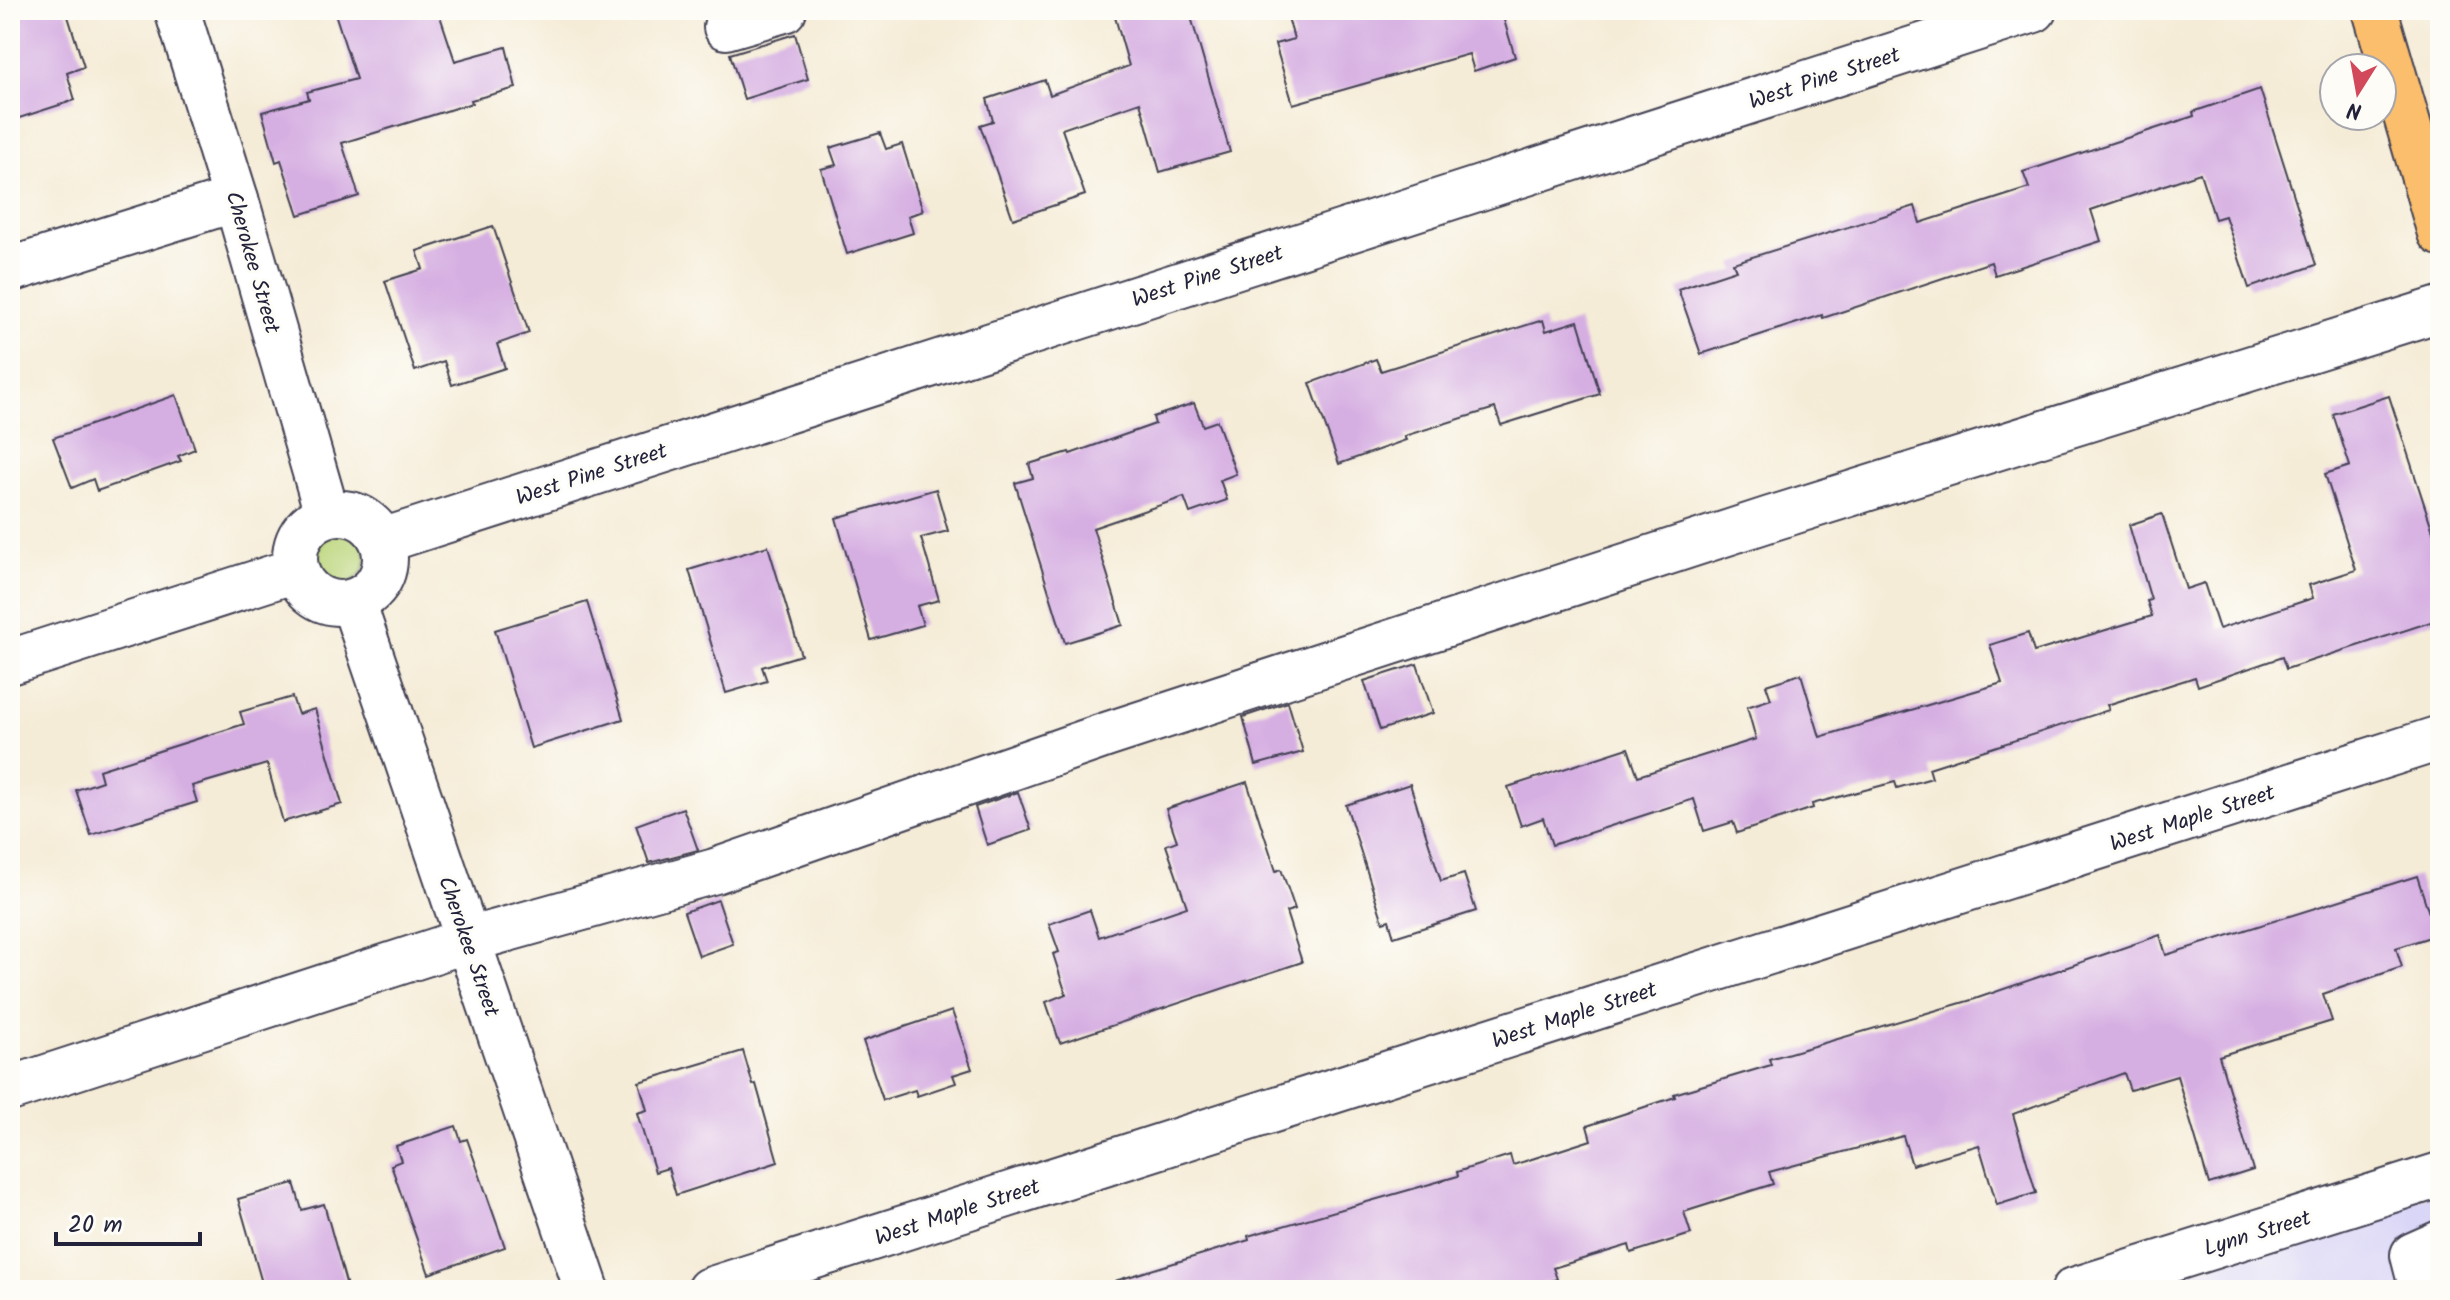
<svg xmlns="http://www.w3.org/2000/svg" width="2450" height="1300" viewBox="0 0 2450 1300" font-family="Kalam,sans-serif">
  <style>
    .built { fill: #dad6f7 }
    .green { fill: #bbd57a; stroke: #6e7c5a; stroke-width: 2 }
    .building { fill: #d6afe2 }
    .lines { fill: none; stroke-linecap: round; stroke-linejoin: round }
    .minor-casing { stroke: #424052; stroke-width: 48 }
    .highway-casing { stroke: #424052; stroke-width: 48 }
    .minor { stroke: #fff; stroke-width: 44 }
    .highway { stroke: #fabe6d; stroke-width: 44 }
    .labels { text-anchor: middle; stroke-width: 6; stroke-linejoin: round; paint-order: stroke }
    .street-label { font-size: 22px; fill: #22223b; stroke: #fdfcf7 }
  </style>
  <rect width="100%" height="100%" fill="#fdfcf7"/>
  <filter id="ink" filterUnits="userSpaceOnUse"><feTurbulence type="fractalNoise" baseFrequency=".0125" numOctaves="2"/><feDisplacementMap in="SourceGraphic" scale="16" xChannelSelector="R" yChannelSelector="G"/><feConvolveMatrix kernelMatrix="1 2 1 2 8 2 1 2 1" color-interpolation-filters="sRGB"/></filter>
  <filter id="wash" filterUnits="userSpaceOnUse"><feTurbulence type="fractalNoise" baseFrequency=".006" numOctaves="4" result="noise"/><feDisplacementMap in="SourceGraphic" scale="32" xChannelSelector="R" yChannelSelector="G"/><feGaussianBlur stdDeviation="1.8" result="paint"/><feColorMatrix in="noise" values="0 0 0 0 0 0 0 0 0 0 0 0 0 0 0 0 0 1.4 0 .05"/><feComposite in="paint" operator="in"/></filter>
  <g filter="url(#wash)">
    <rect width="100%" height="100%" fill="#f5ecd7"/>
    <!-- built -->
    <polygon class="built" points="2440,1192 2440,1290 2135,1290"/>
    <!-- green -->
    <circle class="green" cx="340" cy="558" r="26"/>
    <g id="blocks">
      <!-- building -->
      <g class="building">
        <polygon points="10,10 66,10 84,67 67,73 75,100 10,121"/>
        <polygon points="334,10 438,10 455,61 506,47 516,88 471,100 472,103 342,143 359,196 299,215 281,160 276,162 262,112 309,99 307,92 356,79"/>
        <polygon points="1113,10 1189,10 1230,152 1160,172 1140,102 1062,129 1085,195 1013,219 980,125 993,121 987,99 1045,80 1050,95 1129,66"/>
        <polygon points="1286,10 1501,10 1515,57 1474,71 1469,54 1293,104 1275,44 1294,39"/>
        <polygon points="795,34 808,79 744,99 730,54"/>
        <polygon points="2260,89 2316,265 2249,288 2225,216 2215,219 2200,173 2091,210 2101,241 1995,275 1991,262 1823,318 1822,315 1701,354 1678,289 1736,270 1733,263 1915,206 1920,223 2029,188 2023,172 2194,116 2193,112"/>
        <polygon points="880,133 886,149 902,144 923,211 908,216 913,233 847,254 821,169 836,165 830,148"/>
        <polygon points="493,226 529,333 497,344 505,368 452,385 444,361 415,371 385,281 423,269 417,251"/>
        <polygon points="1543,320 1546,331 1578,321 1600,394 1501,425 1495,408 1404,436 1406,440 1339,464 1310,383 1376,359 1381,371"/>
        <polygon points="176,395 195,449 178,456 181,461 97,491 93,479 72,488 53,438"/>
        <polygon points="2389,396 2440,553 2440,619 2286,669 2282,657 2198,686 2195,677 2107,705 2109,710 1929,768 1932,778 1897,788 1895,782 1812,804 1813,808 1737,833 1733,822 1704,831 1694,799 1552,845 1543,818 1521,826 1508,787 1628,748 1638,776 1756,739 1747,707 1771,699 1766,685 1801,674 1820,737 2002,683 1990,645 2028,633 2034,652 2152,616 2147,601 2151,600 2129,525 2162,514 2186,589 2204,583 2219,629 2313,598 2309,585 2356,570 2325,474 2350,466 2333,414"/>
        <polygon points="1194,403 1203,426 1217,421 1236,474 1220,480 1227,500 1190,513 1184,497 1093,528 1123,625 1065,643 1015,483 1033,478 1029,464 1069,452 1070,454 1155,424 1153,417"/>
        <polygon points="936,489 948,531 921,538 939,600 917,606 923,625 871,640 836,518"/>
        <polygon points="768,546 801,655 762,667 767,681 726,693 689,570"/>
        <polygon points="587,602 623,719 531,748 495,630"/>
        <polygon points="1417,664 1433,713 1380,730 1364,681"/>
        <polygon points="292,697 298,714 315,709 342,804 283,822 267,764 192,786 197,802 91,835 76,790 102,781 99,770 244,724 240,712"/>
        <polygon points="1288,702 1303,752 1256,765 1243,717"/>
        <polygon points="1247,782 1276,871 1281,869 1295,909 1286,912 1302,962 1060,1043 1046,1002 1066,994 1053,954 1059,952 1049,924 1090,910 1099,937 1187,907 1166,845 1177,841 1166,809"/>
        <polygon points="1410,784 1441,881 1464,874 1476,911 1394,937 1389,920 1383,922 1346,805"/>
        <polygon points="1018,792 1031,830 987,845 975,807"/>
        <polygon points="683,808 698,850 649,863 636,825"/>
        <polygon points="2417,876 2436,935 2396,948 2402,967 2323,994 2332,1021 2219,1056 2253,1170 2209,1184 2177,1076 2130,1090 2124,1073 2013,1114 2036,1193 1997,1205 1979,1145 1912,1165 1903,1136 1769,1172 1773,1184 1684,1212 1691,1234 1631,1253 1629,1245 1553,1268 1557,1279 1523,1290 1117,1290 1115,1281 1249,1240 1248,1236 1458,1176 1457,1172 1510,1155 1513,1165 1591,1140 1587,1126 1675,1097 1674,1094 1771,1065 1769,1059 1975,999 2160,935 2166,955"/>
        <polygon points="718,900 733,944 699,956 684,912"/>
        <polygon points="952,1011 972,1069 953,1075 956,1083 917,1096 915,1090 883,1100 863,1041"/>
        <polygon points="743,1051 753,1085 756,1084 778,1162 676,1195 668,1168 655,1172 637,1113 647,1110 639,1082"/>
        <polygon points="456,1126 461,1141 467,1139 505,1247 429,1274 391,1165 401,1161 396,1146"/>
        <polygon points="294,1183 302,1210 324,1204 348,1290 264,1290 238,1199"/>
      </g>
    </g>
  </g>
  <g filter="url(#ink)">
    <use href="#blocks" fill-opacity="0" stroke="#424052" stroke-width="2"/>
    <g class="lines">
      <defs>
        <g id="minor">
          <polyline points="177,10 236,199 327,514"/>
          <polyline points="726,27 784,10"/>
          <polyline points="10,270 236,199"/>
          <circle cx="340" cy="558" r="45"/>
          <polyline points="382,541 2034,10"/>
          <polyline points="353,602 587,1290"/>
          <polyline points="10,662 296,570"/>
          <polyline points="10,1089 468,940 715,871 1106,735 1770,519 2440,309"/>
          <polyline points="709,1290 2440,738"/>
          <polyline points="2074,1290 2440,1175"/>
          <polyline points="2422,1290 2413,1255 2440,1243"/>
        </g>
        <polyline id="highway" points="2375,10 2440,233"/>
      </defs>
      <!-- minor casing -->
      <use href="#minor" class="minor-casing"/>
      <!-- highway casing -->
      <use href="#highway" class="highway-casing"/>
      <!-- minor -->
      <use href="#minor" class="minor"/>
      <!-- highway -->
      <use href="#highway" class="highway"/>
    </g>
  </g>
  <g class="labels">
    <!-- street labels -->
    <g class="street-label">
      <text transform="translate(1824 77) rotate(-18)" y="8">West Pine Street</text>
      <text transform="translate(254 262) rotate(74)" y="8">Cherokee Street</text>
      <text transform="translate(1207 275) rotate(-18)" y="8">West Pine Street</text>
      <text transform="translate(591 473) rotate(-18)" y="8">West Pine Street</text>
      <text transform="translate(2192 817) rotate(-18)" y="8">West Maple Street</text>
      <text transform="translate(470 946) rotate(71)" y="8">Cherokee Street</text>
      <text transform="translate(1574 1014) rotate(-18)" y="8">West Maple Street</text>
      <text transform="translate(957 1211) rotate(-18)" y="8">West Maple Street</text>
      <text transform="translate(2257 1232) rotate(-17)" y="8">Lynn Street</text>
    </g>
  </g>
  <!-- margin -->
  <rect width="2450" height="1300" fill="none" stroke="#fdfcf7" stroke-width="40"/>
  <!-- north arrow -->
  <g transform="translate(2358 92) rotate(191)"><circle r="38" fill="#fdfcf7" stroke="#a5a5ac" stroke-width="2"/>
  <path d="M0-6L14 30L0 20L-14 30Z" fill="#d1495b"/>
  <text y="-12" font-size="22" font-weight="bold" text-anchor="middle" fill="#22223b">N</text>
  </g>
  <!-- scale -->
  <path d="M56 1232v12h144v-12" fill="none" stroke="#22223b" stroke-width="4"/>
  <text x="68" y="1232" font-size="24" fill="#22223b" stroke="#fdfcf7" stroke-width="6" paint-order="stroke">20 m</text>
</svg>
